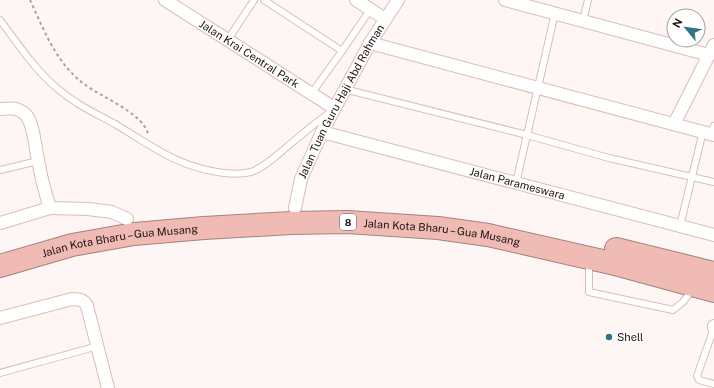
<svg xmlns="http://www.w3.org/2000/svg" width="714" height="388" viewBox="0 0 714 388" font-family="'Public Sans',sans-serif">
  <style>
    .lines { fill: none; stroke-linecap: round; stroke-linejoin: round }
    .lane-casing { stroke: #ddbcb7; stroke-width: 8 }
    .street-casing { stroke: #ddbcb7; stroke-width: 14 }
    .highway-casing { stroke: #a7817c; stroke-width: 24 }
    .path { stroke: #aaa1a0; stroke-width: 2; stroke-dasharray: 3 3; stroke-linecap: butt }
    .lane { stroke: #fff; stroke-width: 6 }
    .street { stroke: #fff; stroke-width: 12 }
    .highway { stroke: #f0bbb5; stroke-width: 22 }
    .poi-dot { fill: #337187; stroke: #fff; stroke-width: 1.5 }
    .labels { text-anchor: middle; stroke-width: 4; stroke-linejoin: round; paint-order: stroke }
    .shield { fill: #fff; stroke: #635a5a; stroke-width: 1 }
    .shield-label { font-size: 10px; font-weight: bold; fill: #201413 }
    .street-label { font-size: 11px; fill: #201413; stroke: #fff }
    .poi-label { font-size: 11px; fill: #201413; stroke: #fff; text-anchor: start }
  </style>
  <rect width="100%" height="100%" fill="#fdf6f5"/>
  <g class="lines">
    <defs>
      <g id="lane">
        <polyline points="264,0 342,51 370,10"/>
        <path d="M 0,20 C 18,44 35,70 58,89 C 75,104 95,113 115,124 C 152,146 179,168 224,173 C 233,174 242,174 251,172 C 265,167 277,155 288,146 C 301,135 314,124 328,114"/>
        <polyline points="583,21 588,0"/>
        <polyline points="227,41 254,0"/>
        <polyline points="344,89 527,135 609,158 714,182"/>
        <polyline points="311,94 342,51"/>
        <polyline points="710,133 714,126"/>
        <polyline points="0,170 38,161"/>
        <polyline points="516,183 555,13"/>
        <polyline points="680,226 703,131"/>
        <polyline points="589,261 589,292 673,310 683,302 692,290"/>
        <polyline points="714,328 697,376 699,380 714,384"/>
        <polyline points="0,373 98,346"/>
      </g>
      <g id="street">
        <path id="s1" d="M 165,0 L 334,108"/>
        <polyline points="356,0 385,19"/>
        <polyline points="505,0 709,55"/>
        <polyline points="370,43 714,135"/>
        <path d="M 0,109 C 10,108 18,107 26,115 C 34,124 35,148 38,160 C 41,176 45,193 50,208 L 88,209 L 112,212 L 127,219"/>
        <polyline points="674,124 714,45"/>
        <path id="s2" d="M 322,132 L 714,235"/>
        <path id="s3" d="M 295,208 L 301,179 L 322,132 L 370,43 L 398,0"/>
        <polyline points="0,223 50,208"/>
        <path d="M 0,318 L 72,299 C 80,299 84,300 87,306 L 108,388"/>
        <polyline points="714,326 714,328"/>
      </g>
      <g id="highway">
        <polyline points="616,249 714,273"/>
        <path id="s4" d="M 0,266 L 72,245 L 134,234 L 204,228 L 291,223 L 347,222 L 438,228 L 488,235 L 611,263 L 714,291"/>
      </g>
    </defs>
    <!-- lane casing -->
    <use href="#lane" class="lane-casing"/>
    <!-- street casing -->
    <use href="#street" class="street-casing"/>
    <!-- highway casing -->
    <use href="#highway" class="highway-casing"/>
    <!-- path -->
    <path class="path" d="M 30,0 C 44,30 56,63 84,84 C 101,97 143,113 148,134"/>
    <!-- lane -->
    <use href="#lane" class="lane"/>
    <!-- street -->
    <use href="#street" class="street"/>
    <!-- highway -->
    <use href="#highway" class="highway"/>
  </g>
  <!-- markers -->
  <circle class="poi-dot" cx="609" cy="337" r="4"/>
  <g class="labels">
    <!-- shield labels -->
    <rect class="shield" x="340" y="214" width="16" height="16" rx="3"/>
    <g class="shield-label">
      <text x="348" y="226">8</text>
    </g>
    <!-- street labels -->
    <g class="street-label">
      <text dy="4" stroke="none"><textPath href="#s1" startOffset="100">Jalan Krai Central Park</textPath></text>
      <text dy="4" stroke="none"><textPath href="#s3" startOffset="117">Jalan Tuan Guru Haji Abd Rahman</textPath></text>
      <text dy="4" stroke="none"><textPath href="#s2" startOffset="202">Jalan Parameswara</textPath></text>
      <text dy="4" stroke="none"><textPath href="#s4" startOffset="447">Jalan Kota Bharu – Gua Musang</textPath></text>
      <text dy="4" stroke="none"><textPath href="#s4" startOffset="123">Jalan Kota Bharu – Gua Musang</textPath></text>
    </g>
    <!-- poi labels -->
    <g class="poi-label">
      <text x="617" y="341">Shell</text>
    </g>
  </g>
  <!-- north arrow -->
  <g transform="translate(686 28) rotate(299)"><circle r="19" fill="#ffffff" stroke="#a6a1a1"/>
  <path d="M0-3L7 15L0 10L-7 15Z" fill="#337187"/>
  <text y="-6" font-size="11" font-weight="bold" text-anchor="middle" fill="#201413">N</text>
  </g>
</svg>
